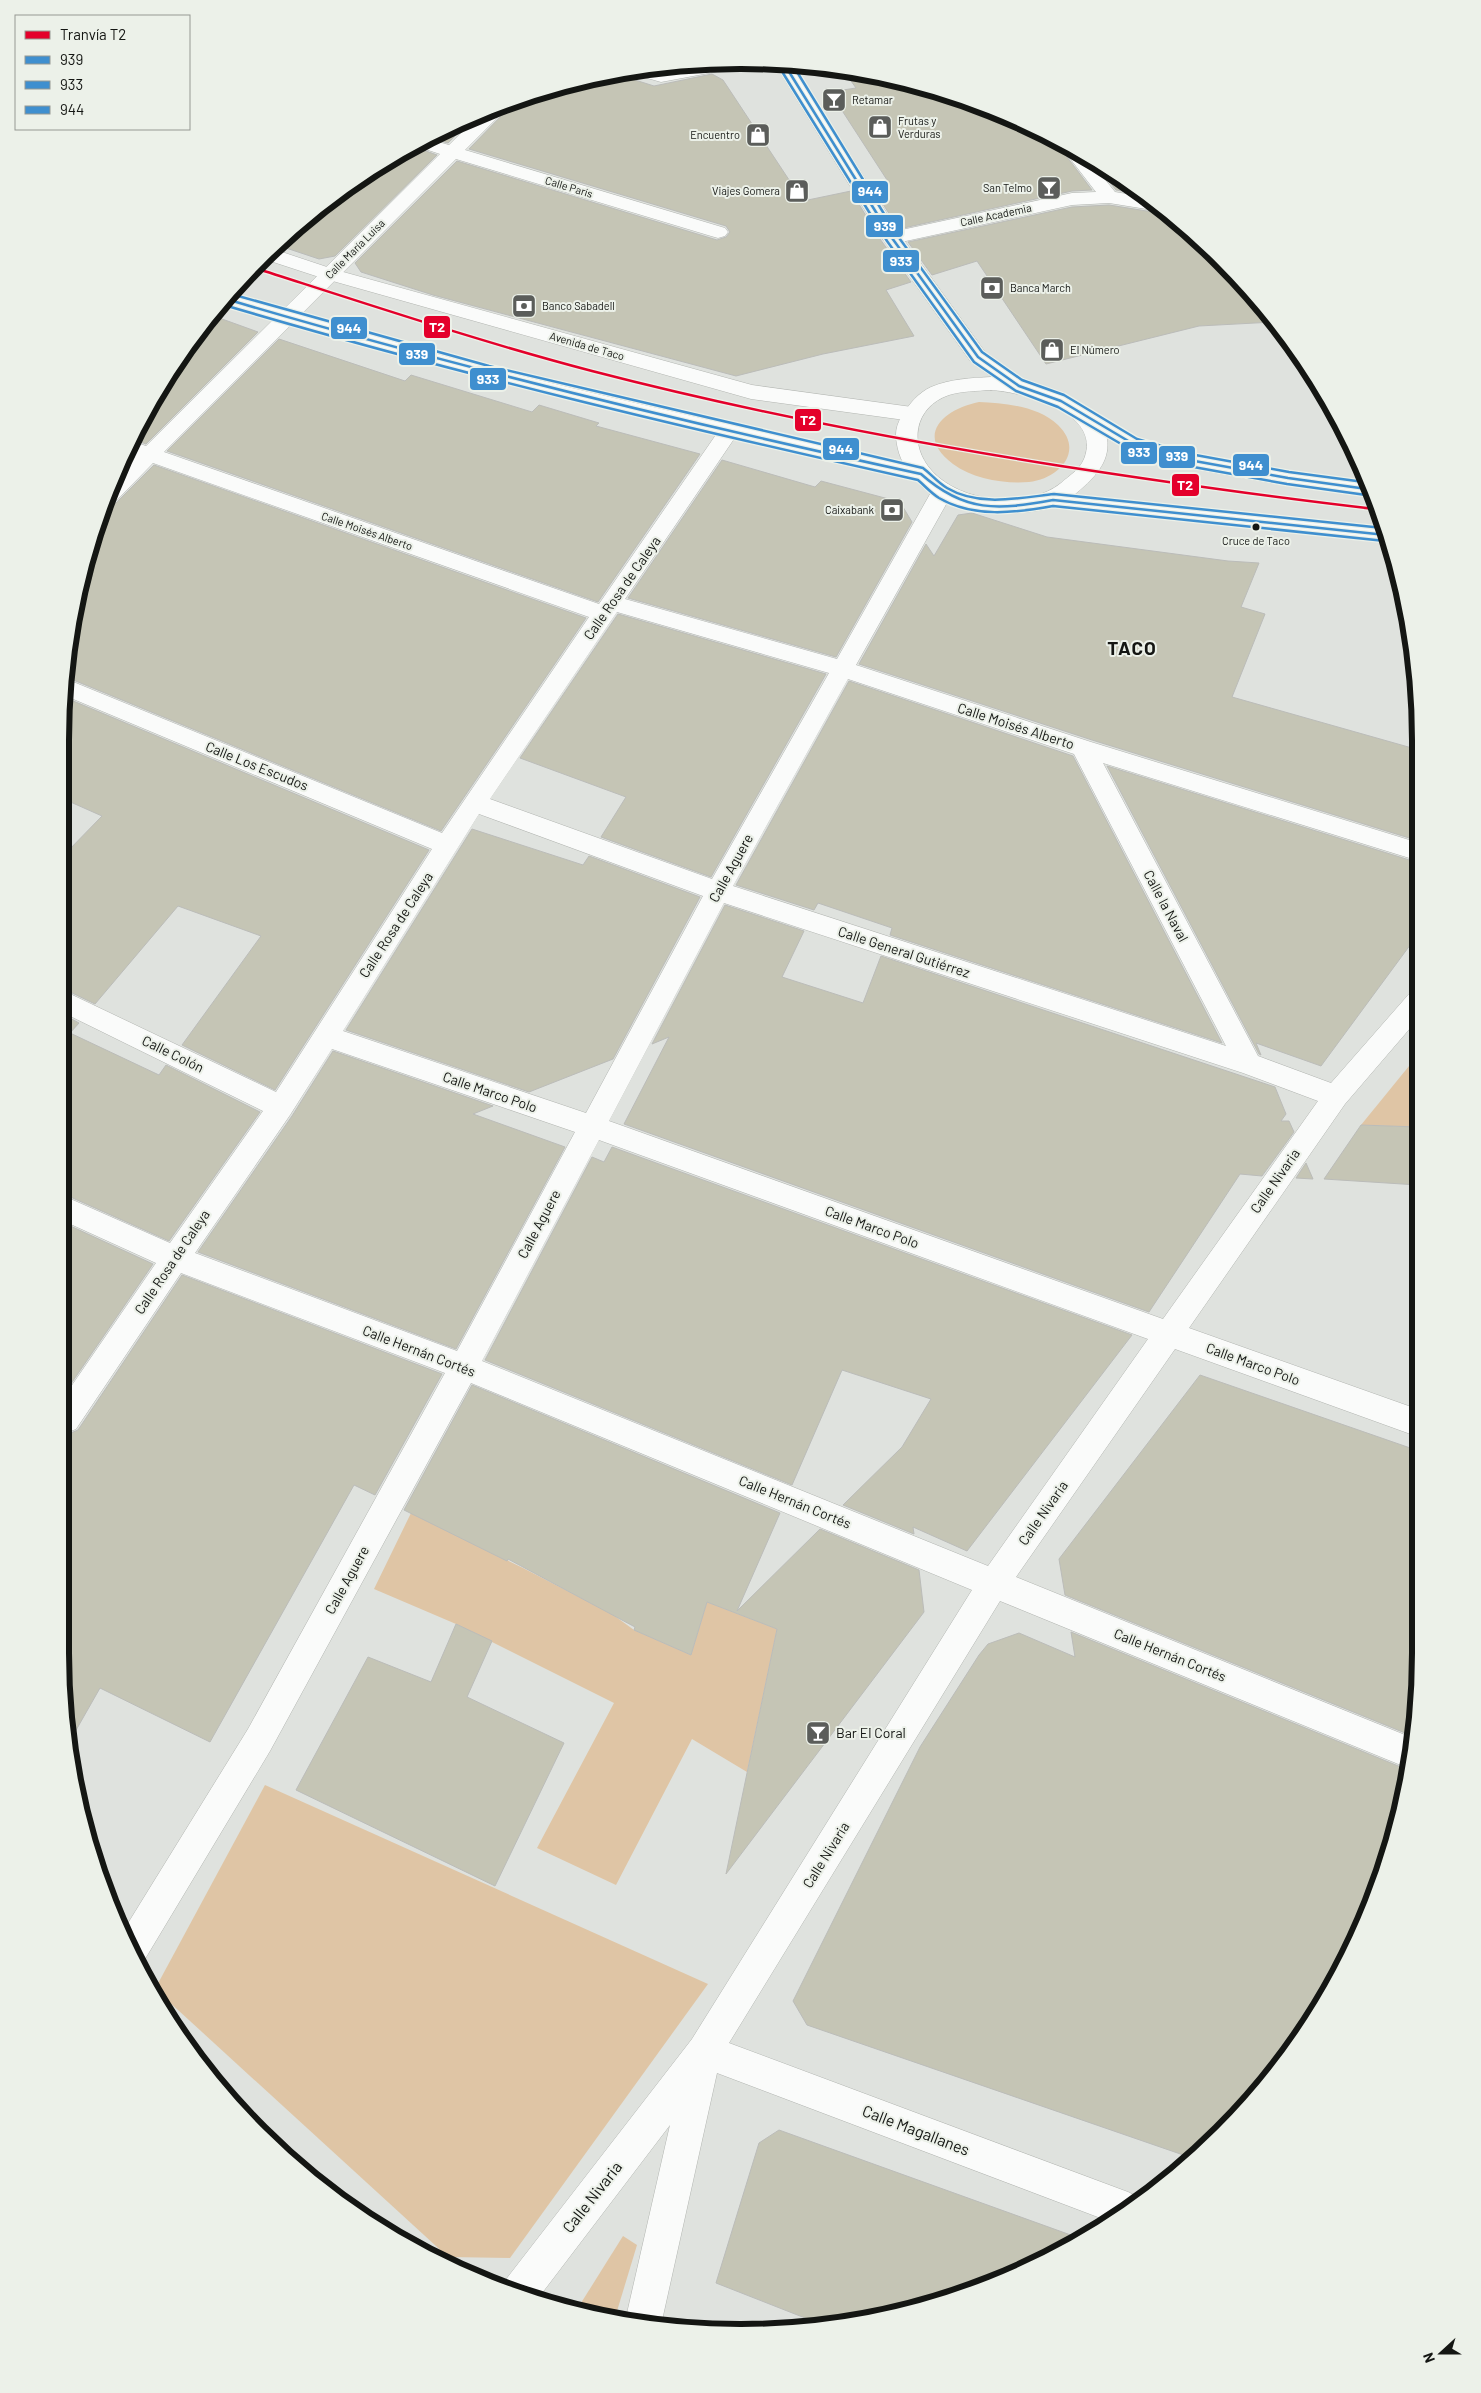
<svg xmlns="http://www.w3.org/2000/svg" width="1481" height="2393" viewBox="0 0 1481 2393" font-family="Barlow,sans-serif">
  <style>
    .green { fill: #dfc5a5 }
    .building { fill: #c5c5b5; stroke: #bbbcb9 }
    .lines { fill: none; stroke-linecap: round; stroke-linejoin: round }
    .pedestrian-casing { stroke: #b2b5b1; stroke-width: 1 }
    .minor-casing { stroke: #b2b5b1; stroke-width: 1 }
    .secondary-casing { stroke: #b2b5b1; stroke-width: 1 }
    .primary-casing { stroke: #b2b5b1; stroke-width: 1 }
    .pedestrian { fill: #fafbfa; fill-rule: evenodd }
    .minor { fill: #fafbfa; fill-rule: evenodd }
    .secondary { fill: #fafbfa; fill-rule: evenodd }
    .primary { fill: #fafbfa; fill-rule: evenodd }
    .bus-1-casing { stroke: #ecf1e9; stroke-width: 5 }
    .bus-2-casing { stroke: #ecf1e9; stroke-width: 5 }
    .bus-3-casing { stroke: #ecf1e9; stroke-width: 5 }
    .bus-1 { stroke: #3f8fcf; stroke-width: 2.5 }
    .bus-2 { stroke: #3f8fcf; stroke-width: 2.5 }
    .bus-3 { stroke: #3f8fcf; stroke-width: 2.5 }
    .tram-1-casing { stroke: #ecf1e9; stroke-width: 5 }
    .tram-1 { stroke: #e4002b; stroke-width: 2.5 }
    .bus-dot { fill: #141613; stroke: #ecf1e9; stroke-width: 2 }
    .labels { text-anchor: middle; stroke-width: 4; stroke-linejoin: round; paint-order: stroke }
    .far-poi-label { font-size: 11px; fill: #141613; stroke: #ecf1e9; text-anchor: start }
    .far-street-label { font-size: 11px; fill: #141613; stroke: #ecf1e9 }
    .far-bus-label { font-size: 11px; fill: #141613; stroke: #ecf1e9 }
    .street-label { font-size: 14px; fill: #141613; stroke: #ecf1e9 }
    .poi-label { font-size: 14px; fill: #141613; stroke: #ecf1e9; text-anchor: start }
    .near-street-label { font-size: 16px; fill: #141613; stroke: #ecf1e9 }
    .district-label { font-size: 19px; font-weight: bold; letter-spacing: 1px; fill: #141613; stroke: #ecf1e9 }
    .rim { fill: none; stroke: #141613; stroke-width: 6 }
    .line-badge { stroke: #ecf1e9; stroke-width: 2 }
    .badge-label { font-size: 14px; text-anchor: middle; font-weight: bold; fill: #fff }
  </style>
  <rect width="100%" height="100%" fill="#dfe2de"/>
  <!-- green -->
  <g class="green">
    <path d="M 979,402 C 1004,403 1038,406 1058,425 C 1085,451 1059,479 1029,482 C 1004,484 973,479 953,464 C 914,435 944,409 979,402 Z"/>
    <polygon points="1418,1055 1418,1127 1361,1125"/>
    <polygon points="411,1513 523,1568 612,1614 634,1630 691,1655 707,1602 777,1629 747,1772 692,1739 616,1885 537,1848 614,1703 456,1624 374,1589"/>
    <polygon points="265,1785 708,1984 510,2258 448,2257 155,1989"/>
    <polygon points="623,2236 637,2245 614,2321 576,2311"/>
  </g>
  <!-- building -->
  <g class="building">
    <polygon points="844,71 916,83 1041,130 1062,143 1061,149 1092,190 1072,191 899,229 872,187 889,183 830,92 856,88"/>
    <polygon points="616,74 654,86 712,74 723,80 803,201 851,191 880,239 911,282 886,290 914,336 823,354 736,376 433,295 361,272 355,263 457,161 717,240 726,237 730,232 726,226 469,149 504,113 508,108 505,104 521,96"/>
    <polygon points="473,118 448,143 430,138"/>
    <polygon points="412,146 437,155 335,256 319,259 277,245 292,229 400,151"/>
    <polygon points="1094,163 1122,180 1146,195 1116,190"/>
    <polygon points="1109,205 1159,213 1165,210 1252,292 1274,322 1199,326 1046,364 977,261 932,275 908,242 1072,207"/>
    <polygon points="211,315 258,332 146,444 135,440 200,326"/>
    <polygon points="279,339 405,381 411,375 532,412 539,405 599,423 596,426 700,454 598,602 167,451"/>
    <polygon points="722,460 815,487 821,481 900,502 912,522 836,657 628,598"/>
    <polygon points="154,465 586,618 441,831 66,677 66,652 105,504 116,503"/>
    <polygon points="972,513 1047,537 1228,561 1259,563 1241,607 1265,614 1232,697 1419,750 1419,841 1092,740 859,664 926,544 934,556 958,515"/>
    <polygon points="618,614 826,674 711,877 601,837 626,797 520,758"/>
    <polygon points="849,681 1073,756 1222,1043 890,935 892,928 818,903 814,910 736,885"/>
    <polygon points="66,698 429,850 275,1090 182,1045 261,936 178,906 95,1004 66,990 66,853 102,816 66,800"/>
    <polygon points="1107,766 1419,863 1419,933 1321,1066 1256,1043 1261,1055 1259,1054"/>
    <polygon points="472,829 583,865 589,856 700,897 613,1059 529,1092 346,1030"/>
    <polygon points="725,905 804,931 782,977 863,1003 881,956 1275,1087 1286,1114 1281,1121 1289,1121 1294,1132 1262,1176 1240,1174 1149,1312 624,1124 669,1037 652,1044"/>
    <polygon points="66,1016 79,1023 70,1033 159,1075 166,1065 260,1112 169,1241 66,1195"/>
    <polygon points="333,1051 493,1106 473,1114 565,1147 456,1349 198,1252 292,1116"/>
    <polygon points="1361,1125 1418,1127 1418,1185 1324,1179"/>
    <polygon points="612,1147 1132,1335 967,1551 913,1527 914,1534 843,1505 902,1447 931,1399 842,1370 792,1485 485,1360 592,1157 604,1162"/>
    <polygon points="1306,1163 1313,1179 1296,1178"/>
    <polygon points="66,1224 153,1264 66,1391"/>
    <polygon points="182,1275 442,1374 375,1495 354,1485 210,1742 100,1688 67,1746 66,1435 78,1430"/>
    <polygon points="1200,1375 1416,1450 1415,1737 1065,1595 1059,1559"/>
    <polygon points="472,1385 780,1513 737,1611 820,1529 919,1570 924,1612 726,1874 777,1629 707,1602 691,1655 634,1630 635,1627 508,1559 507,1561 404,1510"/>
    <polygon points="456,1624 492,1641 467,1697 564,1743 495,1886 296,1790 368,1657 431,1682"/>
    <polygon points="1071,1632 1408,1770 1369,1913 1281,2067 1221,2134 1192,2158 807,2025 793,2001 920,1747 979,1655 988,1644 1019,1633 1075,1657"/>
    <polygon points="779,2130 1079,2238 959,2297 828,2327 716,2283 759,2143"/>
  </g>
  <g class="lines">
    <defs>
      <polygon id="pedestrian" points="273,249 336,270 752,385 912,407 919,409 922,414 919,419 912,421 751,399 322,278 264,259"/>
      <g id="minor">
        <polygon points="745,63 742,67 736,68 661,82 626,72 645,67 661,72 701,64"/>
        <path d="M 503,104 L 506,108 L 503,112 L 465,150 L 725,228 L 728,232 L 725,236 L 718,238 L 711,236 L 456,159 L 164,452 L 599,604 L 722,426 L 729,424 L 736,426 L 739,431 L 736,436 L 625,599 L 837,659 L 934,487 L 942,485 L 950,487 L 953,492 L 856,665 L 1091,742 L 1419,843 L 1419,861 L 1103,763 L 1258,1056 L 1331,1083 L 1409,994 L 1418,991 L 1418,1019 L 1345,1104 L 1189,1328 L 1417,1409 L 1416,1436 L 1175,1349 L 1016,1577 L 1415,1739 L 1408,1768 L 1000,1601 L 729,2043 L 1128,2192 L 1142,2199 L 1111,2222 L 717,2073 L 661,2325 L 625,2322 L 670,2125 L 536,2301 L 501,2288 L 504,2282 L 692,2039 L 972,1590 L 471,1383 L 270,1751 L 142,1964 L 138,1966 L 122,1933 L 248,1729 L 445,1373 L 181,1273 L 76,1429 L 66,1433 L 66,1394 L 156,1263 L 66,1222 L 66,1197 L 170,1243 L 263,1111 L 66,1014 L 66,992 L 276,1092 L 432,849 L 66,696 L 66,679 L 442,833 L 589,617 L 153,463 L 115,502 L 107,504 L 112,479 L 135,457 L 127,454 L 134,442 L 146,446 L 440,154 L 413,145 L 428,139 L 449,145 L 479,115 ZM 617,612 L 829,673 L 712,879 L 490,799 ZM 848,679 L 1074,754 L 1226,1046 L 733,886 ZM 479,814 L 703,896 L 586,1113 L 343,1031 ZM 724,903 L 1243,1073 L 1318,1101 L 1163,1319 L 609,1121 ZM 332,1049 L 575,1132 L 457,1351 L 195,1253 L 290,1115 ZM 599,1140 L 1148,1339 L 988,1566 L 482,1361 Z"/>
        <polygon points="1064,144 1090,161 1115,192 1151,198 1164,209 1159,211 1109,203 1072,205 892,244 885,242 882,238 885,234 892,232 1072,193 1096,192 1062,148"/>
      </g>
      <g id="secondary">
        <polygon points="785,61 792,63 901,236 985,352 1026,381 1029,386 1026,391 1019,393 1012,391 971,362 882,238 774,62"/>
        <path d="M 231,294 C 316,318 400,345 486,367 C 630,403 775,435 921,467 L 928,469 L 932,474 L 928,479 L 921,481 C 686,429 452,375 221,304 Z"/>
      </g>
      <path id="primary" d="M 991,377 C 1034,380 1067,396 1104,418 C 1117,426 1129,435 1143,440 C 1208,465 1295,473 1363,481 L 1369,496 L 1272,483 L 1200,470 L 1133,452 L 1107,438 C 1111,463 1092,480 1074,495 L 1382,527 L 1388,542 L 1053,507 C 1002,522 918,511 899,453 C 895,439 894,428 902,416 C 909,404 918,393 931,387 C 950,379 971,378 991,377 ZM 991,390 C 1023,392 1103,412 1084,459 C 1080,469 1069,476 1061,483 C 1028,510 961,503 932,471 C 908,445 914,407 949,395 C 962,391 977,391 991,390 Z"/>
    </defs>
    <!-- pedestrian casing -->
    <use href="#pedestrian" class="pedestrian-casing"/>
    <!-- minor casing -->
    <use href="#minor" class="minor-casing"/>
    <!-- secondary casing -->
    <use href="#secondary" class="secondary-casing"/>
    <!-- primary casing -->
    <use href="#primary" class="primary-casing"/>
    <!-- pedestrian -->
    <use href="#pedestrian" class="pedestrian"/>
    <!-- minor -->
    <use href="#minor" class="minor"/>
    <!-- secondary -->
    <use href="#secondary" class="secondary"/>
    <!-- primary -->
    <use href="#primary" class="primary"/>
    <defs>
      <g id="bus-1">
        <polyline points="783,62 892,238 978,357 1019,386 1061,401 1135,445 1189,460 1288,478 1367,489"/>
        <path d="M 226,299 C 455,367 687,423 921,474 C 965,513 998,510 1053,500 L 1386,535"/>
      </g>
      <g id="bus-2">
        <polyline points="778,65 887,241 974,362 1016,391 1058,407 1133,451 1188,466 1287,484 1366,495"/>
        <path d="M 224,305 C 453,373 685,428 918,480 C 925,486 931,493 939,498 C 973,518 1015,513 1053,506 L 1385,541"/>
      </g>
      <g id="bus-3">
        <polyline points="791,62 897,235 982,352 1022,380 1064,395 1137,439 1190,454 1289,472 1364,482"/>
        <path d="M 231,294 L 489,366 L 923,468 C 931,474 938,483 947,488 C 979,507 1019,498 1054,494 L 1383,528"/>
      </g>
    </defs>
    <!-- bus-1 casing -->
    <use href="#bus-1" class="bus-1-casing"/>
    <!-- bus-2 casing -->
    <use href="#bus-2" class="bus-2-casing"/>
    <!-- bus-3 casing -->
    <use href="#bus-3" class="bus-3-casing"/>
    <!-- bus-1 -->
    <use href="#bus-1" class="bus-1"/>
    <!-- bus-2 -->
    <use href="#bus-2" class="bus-2"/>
    <!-- bus-3 -->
    <use href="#bus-3" class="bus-3"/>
    <defs>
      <path id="tram-1" d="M 255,268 C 367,304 478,341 592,371 C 746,411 903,441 1061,466 C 1165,482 1270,497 1375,509"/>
    </defs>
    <!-- tram-1 casing -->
    <use href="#tram-1" class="tram-1-casing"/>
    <!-- tram-1 -->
    <use href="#tram-1" class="tram-1"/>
  </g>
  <!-- icons -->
  <defs>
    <symbol id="bar-square" viewBox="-11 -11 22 22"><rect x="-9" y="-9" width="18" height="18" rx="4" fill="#5b5d5a" stroke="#ecf1e9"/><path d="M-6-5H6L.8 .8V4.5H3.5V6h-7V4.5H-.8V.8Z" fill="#fff"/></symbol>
    <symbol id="shop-square" viewBox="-11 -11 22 22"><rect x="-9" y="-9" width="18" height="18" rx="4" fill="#5b5d5a" stroke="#ecf1e9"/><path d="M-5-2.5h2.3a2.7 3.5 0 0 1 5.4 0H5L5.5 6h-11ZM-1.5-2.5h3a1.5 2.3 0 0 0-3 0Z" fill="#fff"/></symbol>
    <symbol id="bank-square" viewBox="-11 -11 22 22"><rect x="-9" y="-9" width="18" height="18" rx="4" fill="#5b5d5a" stroke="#ecf1e9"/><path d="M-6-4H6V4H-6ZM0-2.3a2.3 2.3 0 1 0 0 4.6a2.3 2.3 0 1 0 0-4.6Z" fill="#fff"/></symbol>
  </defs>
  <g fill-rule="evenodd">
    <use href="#bar-square" x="820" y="86" width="28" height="28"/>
    <use href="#shop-square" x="866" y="113" width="28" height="28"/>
    <use href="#shop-square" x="744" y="121" width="28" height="28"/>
    <use href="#bar-square" x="1035" y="174" width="28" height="28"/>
    <use href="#shop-square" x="783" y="177" width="28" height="28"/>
    <use href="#bank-square" x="978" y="274" width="28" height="28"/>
    <use href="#bank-square" x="510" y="292" width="28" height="28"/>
    <use href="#shop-square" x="1038" y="336" width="28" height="28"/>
    <use href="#bank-square" x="878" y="496" width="28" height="28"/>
    <use href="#bar-square" x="804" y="1719" width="28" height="28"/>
  </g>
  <!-- markers -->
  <circle class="bus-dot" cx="1256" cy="527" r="4.5"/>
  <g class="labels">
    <!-- far-poi labels -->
    <g class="far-poi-label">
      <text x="852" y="104">Retamar</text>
      <text x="898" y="125">Frutas y<tspan x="898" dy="13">Verduras</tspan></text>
      <text x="740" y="139" text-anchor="end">Encuentro</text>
      <text x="1032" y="192" text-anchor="end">San Telmo</text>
      <text x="780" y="195" text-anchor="end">Viajes Gomera</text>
      <text x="1010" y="292">Banca March</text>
      <text x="542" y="310">Banco Sabadell</text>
      <text x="1070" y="354">El Número</text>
      <text x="874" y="514" text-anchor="end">Caixabank</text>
    </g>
    <!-- far-street labels -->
    <g class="far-street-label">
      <text transform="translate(569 187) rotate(17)" y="4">Calle París</text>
      <text transform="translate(996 215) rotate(-12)" y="4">Calle Academia</text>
      <text transform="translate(355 249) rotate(-45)" y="4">Calle María Luisa</text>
      <text transform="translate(587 346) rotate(16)" y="4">Avenida de Taco</text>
      <text transform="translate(367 531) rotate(19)" y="4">Calle Moisés Alberto</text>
    </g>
    <!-- far-bus labels -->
    <g class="far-bus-label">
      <text x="1256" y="545">Cruce de Taco</text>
    </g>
    <!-- street labels -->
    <g class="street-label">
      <text transform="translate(622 588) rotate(-55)" y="5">Calle Rosa de Caleya</text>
      <text transform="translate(1016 726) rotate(18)" y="5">Calle Moisés Alberto</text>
      <text transform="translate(257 766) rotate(22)" y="5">Calle Los Escudos</text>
      <text transform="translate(731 868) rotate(-61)" y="5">Calle Aguere</text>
      <text transform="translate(1166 906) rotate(62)" y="5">Calle la Naval</text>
      <text transform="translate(396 925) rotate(-57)" y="5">Calle Rosa de Caleya</text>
      <text transform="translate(904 952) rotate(18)" y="5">Calle General Gutiérrez</text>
      <text transform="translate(173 1054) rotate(26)" y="5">Calle Colón</text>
      <text transform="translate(490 1092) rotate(19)" y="5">Calle Marco Polo</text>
      <text transform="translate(1275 1181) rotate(-55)" y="5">Calle Nivaria</text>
      <text transform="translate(539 1224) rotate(-62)" y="5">Calle Aguere</text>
      <text transform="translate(872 1227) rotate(20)" y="5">Calle Marco Polo</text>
      <text transform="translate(172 1262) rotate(-56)" y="5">Calle Rosa de Caleya</text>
      <text transform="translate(419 1351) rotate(21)" y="5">Calle Hernán Cortés</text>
      <text transform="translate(1253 1364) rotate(20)" y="5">Calle Marco Polo</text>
      <text transform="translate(795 1502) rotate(22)" y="5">Calle Hernán Cortés</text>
      <text transform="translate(1043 1513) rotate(-55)" y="5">Calle Nivaria</text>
      <text transform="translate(347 1580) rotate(-61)" y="5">Calle Aguere</text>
      <text transform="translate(1170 1655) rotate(22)" y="5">Calle Hernán Cortés</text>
      <text transform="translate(826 1855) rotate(-58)" y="5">Calle Nivaria</text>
    </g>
    <!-- poi labels -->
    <g class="poi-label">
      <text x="836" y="1738">Bar El Coral</text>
    </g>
    <!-- near-street labels -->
    <g class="near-street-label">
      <text transform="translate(916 2130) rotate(21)" y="6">Calle Magallanes</text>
      <text transform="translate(592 2197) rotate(-52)" y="6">Calle Nivaria</text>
    </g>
    <!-- district labels -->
    <g class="district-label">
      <text x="1132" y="655">TACO</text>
    </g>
  </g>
  <!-- crop -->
  <path d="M0 0H1481V2393H0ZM740 69H741A671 671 0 0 1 1412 740V1653A671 671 0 0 1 741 2324H740A671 671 0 0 1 69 1653V740A671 671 0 0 1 740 69Z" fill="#ecf1e9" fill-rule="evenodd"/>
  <path class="rim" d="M740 69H741A671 671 0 0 1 1412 740V1653A671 671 0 0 1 741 2324H740A671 671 0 0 1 69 1653V740A671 671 0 0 1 740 69Z"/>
  <g class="line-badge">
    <rect x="851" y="180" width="38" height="24" rx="5" fill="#3f8fcf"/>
    <rect x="865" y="214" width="39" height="24" rx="5" fill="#3f8fcf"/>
    <rect x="882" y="249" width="38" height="24" rx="5" fill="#3f8fcf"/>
    <rect x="423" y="315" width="28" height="24" rx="5" fill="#e4002b"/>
    <rect x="330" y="316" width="38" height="24" rx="5" fill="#3f8fcf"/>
    <rect x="398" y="342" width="38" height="24" rx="5" fill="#3f8fcf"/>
    <rect x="469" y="367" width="38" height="24" rx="5" fill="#3f8fcf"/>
    <rect x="794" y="408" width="28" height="24" rx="5" fill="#e4002b"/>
    <rect x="822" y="437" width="38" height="24" rx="5" fill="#3f8fcf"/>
    <rect x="1120" y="441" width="38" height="24" rx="5" fill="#3f8fcf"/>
    <rect x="1158" y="445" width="38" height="24" rx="5" fill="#3f8fcf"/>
    <rect x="1232" y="453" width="38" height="24" rx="5" fill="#3f8fcf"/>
    <rect x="1171" y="473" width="29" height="24" rx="5" fill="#e4002b"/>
  </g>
  <g class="badge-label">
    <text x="870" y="196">944</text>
    <text x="885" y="231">939</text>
    <text x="901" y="266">933</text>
    <text x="437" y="332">T2</text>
    <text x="349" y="333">944</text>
    <text x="417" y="359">939</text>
    <text x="488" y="384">933</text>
    <text x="808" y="425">T2</text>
    <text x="841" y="454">944</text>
    <text x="1139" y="457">933</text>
    <text x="1177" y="461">939</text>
    <text x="1251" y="470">944</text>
    <text x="1185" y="490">T2</text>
  </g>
  <!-- legend -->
  <rect x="15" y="15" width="175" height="115" fill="#ecf1e9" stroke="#969993"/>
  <rect x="25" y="31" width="25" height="8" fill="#e4002b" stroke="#969993"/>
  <text x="60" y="40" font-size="15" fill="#141613">Tranvía T2</text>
  <rect x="25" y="56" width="25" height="8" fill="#3f8fcf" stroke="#969993"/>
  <text x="60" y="65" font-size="15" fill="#141613">939</text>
  <rect x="25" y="81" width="25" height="8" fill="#3f8fcf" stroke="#969993"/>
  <text x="60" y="90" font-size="15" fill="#141613">933</text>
  <rect x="25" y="106" width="25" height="8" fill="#3f8fcf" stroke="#969993"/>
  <text x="60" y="115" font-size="15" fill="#141613">944</text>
  <!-- north arrow -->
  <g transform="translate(1441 2353) rotate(249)" stroke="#ecf1e9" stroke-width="4" paint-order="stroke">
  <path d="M0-4L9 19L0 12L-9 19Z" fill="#141613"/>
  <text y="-8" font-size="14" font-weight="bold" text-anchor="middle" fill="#141613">N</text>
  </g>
</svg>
